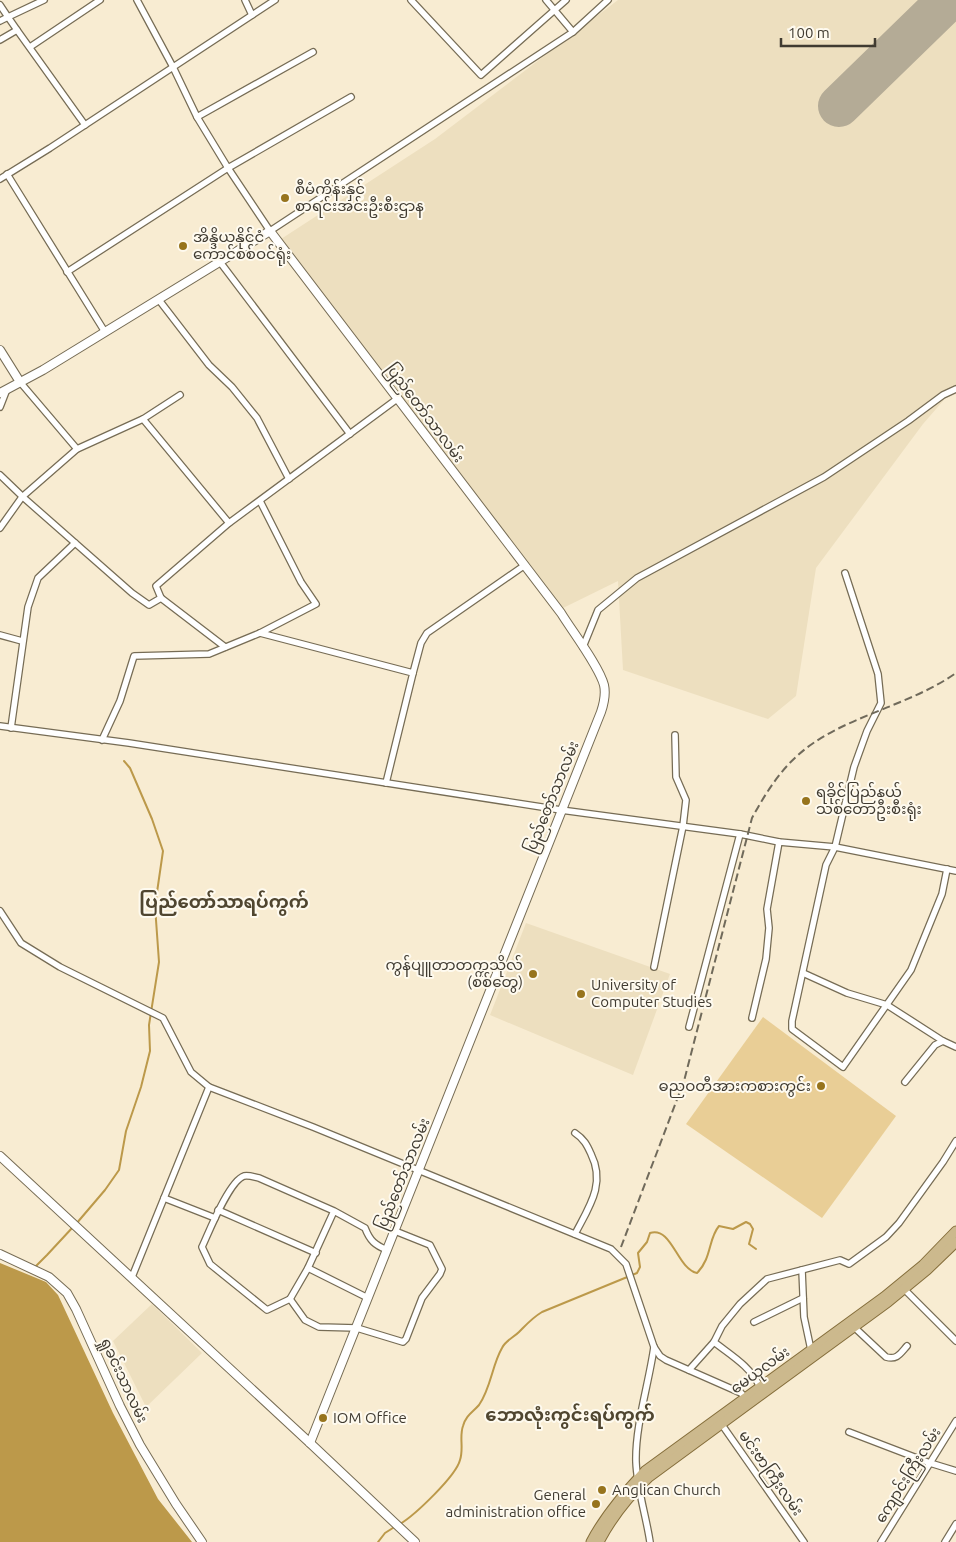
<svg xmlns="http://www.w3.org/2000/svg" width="956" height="1542" viewBox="0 0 956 1542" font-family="Ubuntu,'Noto Sans Myanmar',sans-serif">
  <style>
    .built { fill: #eddfbf }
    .green { fill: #e9ce96 }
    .water { fill: #bc994a }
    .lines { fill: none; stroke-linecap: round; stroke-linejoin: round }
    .stream { stroke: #bc994a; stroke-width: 2 }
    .runway { stroke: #b4ab96; stroke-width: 42 }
    .street-casing { stroke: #766c55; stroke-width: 8 }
    .secondary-casing { stroke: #766c55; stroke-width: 10 }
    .primary-casing { stroke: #856e3b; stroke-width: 11 }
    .street { stroke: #fff; stroke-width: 5.5 }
    .secondary { stroke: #fff; stroke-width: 8 }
    .primary { stroke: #ccb98d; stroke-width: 9 }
    .rail { stroke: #706a5b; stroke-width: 2; stroke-dasharray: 8 4; stroke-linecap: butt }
    .poi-dot { fill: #97741d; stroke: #fefaef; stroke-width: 2 }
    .labels { text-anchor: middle; stroke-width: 4; stroke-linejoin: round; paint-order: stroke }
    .poi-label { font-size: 15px; fill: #403b31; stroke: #fefaef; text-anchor: start }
    .street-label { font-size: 15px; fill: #403b31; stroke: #fefaef }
    .quarter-label { font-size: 18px; font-weight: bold; fill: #504630; stroke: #fefaef }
  </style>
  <rect width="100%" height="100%" fill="#f8ecd2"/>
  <!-- built -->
  <g class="built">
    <polygon points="618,0 956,0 956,386 923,424 816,568 796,696 768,719 623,670 618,581 563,608 281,239 435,139"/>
    <polygon points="526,923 670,974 633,1075 490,1015"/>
    <polygon points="152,1304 202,1353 146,1407 113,1341"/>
  </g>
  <!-- green -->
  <polygon class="green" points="763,1017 896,1116 822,1218 686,1124"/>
  <!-- water -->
  <polygon class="water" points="0,1263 46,1282 58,1295 113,1413 158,1499 192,1542 0,1542"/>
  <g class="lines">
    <!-- stream -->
    <g class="stream">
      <polyline points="76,1224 105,1190 119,1170 126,1131 141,1087 150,1051 149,1025 159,962 155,906 163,851 152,819 130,768 124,761"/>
      <polyline points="35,1267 47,1255 73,1227"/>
      <path d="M 400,1524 C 415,1515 456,1476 460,1460 C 464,1448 459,1437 463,1426 C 466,1415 473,1412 479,1405 C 491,1388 492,1365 502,1348 C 505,1341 514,1337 519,1332 C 527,1324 532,1318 542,1312 L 637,1273 L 640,1267 L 638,1253 L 647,1242 L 650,1233 C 672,1226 677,1269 697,1273 C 712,1258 708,1239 719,1226 L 733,1229 L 746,1222 L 750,1224 L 753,1229 L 749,1244 L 756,1249"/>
      <polyline points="378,1542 385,1533 396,1526"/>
    </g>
    <!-- runway -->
    <polyline class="runway" points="839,106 948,0"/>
    <defs>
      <g id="street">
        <polyline points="137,0 173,67 197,117 228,168 270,231 573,32 608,0"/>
        <polyline points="245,0 252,15"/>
        <polyline points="411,0 481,75 566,0"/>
        <polyline points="546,0 573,32"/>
        <polyline points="0,5 8,17 44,0"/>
        <polyline points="0,21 8,17 17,30"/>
        <polyline points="0,40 17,30 85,125"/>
        <polyline points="30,47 100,0"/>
        <polyline points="197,117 313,52"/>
        <polyline points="7,174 105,332"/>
        <polyline points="0,179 50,148 275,0"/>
        <polyline points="220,262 350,434"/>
        <polyline points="67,272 228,168 351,97"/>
        <polyline points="159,300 209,365 232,387 257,418 289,479"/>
        <polyline points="20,382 77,449"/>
        <polyline points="0,407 7,389"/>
        <polyline points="143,419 180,395"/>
        <polyline points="0,475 24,498 132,593 149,605 161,598 156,586 229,523 397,399"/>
        <polyline points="0,528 22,497 77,449 143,419 229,523"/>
        <polyline points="845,573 878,674 881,703 867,731 854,767 835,847 826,865 792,1021 792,1029 843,1067 911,970 942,894 947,869"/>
        <polyline points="161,598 225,647"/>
        <polyline points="260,633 413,673 386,783"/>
        <polyline points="0,635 22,641"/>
        <polyline points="583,647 598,610 637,578 824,477 908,421 943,395 956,389"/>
        <polyline points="413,673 421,643 427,633 525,565"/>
        <polyline points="0,726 129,743 561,810 740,834 779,842 835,847 956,871"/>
        <polyline points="11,728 28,607 38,578 75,543"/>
        <polyline points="102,740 120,701 134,656 209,654 260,633 316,604 301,582 260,501"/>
        <polyline points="0,911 21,943 60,967 163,1018 191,1072 209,1087"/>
        <polyline points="654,967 683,826 686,800 676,777 675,735"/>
        <polyline points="803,973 847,993 887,1005 943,1041"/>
        <polyline points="752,1018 766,959 769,928 767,909 779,842"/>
        <polyline points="689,1027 740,834"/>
        <polyline points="905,1082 935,1045 943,1041 956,1047"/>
        <polyline points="164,1198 215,1218"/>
        <polyline points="218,1210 316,1253"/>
        <path d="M 334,1211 L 259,1178 C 254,1177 249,1175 244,1176 C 229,1181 209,1232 202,1247 L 210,1264 L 267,1310 L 290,1299 L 308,1268 L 334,1211 L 365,1228 C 370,1241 375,1245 387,1250"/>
        <path d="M 575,1234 C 589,1207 606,1184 591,1154 C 587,1145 584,1139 575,1133"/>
        <polyline points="308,1268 368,1298"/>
        <polyline points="802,1270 804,1317 811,1350"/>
        <polyline points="132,1277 209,1087 313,1127 611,1249 626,1264 654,1347 660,1356 666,1360 741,1393 746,1398"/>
        <polyline points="904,1289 956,1341"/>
        <polyline points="290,1299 305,1320 319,1327 357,1328 403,1342 406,1339 422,1298 440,1274 442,1269 430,1245 395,1231"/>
        <polyline points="754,1322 803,1298"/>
        <path d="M 854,1327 L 886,1357 C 897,1360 900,1354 907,1346"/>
        <polyline points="689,1370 714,1342"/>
        <path d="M 760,1387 C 750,1366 732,1356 714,1342 L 722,1326 L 740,1304 L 767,1279 L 840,1260 L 849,1264 L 886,1237 L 899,1223 L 943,1162 L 956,1141"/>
        <polyline points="720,1422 804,1542"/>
        <polyline points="849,1432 930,1463 956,1471"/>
        <path d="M 650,1542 C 646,1515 637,1489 636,1462 C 635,1426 649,1383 654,1347"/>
        <polyline points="881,1542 956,1421"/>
        <polyline points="945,1542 956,1524"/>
      </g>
      <g id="secondary">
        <polyline points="0,350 20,382"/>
        <path d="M 0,393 L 43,370 L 270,231 L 561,613 C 572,631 599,666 604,685 C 606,694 604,703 601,712 L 310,1443"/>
        <polyline points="0,1156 310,1443 415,1542"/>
        <polyline points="0,1254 49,1277 67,1293 76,1309 120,1406 140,1445 176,1504 202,1542"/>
      </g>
      <g id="primary">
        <path d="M 591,1542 C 605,1515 624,1493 645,1471 L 884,1297 L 923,1265 L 956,1231"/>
        <path d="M 599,1542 C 612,1517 629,1496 649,1477 L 888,1302 L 927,1270 L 956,1242"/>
      </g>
    </defs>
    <!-- street casing -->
    <use href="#street" class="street-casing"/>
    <!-- secondary casing -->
    <use href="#secondary" class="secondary-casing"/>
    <!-- primary casing -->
    <use href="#primary" class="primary-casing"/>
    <!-- street -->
    <use href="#street" class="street"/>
    <!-- secondary -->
    <use href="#secondary" class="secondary"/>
    <!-- primary -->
    <use href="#primary" class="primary"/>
    <!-- rail -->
    <path class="rail" d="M 621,1247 L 684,1081 L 752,818 C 764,796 778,773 797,756 C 839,717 908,707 956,673"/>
  </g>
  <!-- markers -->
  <g class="poi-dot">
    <circle cx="285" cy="198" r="5"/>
    <circle cx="183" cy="246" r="5"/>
    <circle cx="806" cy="801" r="5"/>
    <circle cx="533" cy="974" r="5"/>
    <circle cx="581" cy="994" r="5"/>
    <circle cx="821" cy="1086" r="5"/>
    <circle cx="323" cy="1418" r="5"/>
    <circle cx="602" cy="1490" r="5"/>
    <circle cx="596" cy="1504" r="5"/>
  </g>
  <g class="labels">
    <!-- poi labels -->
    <g class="poi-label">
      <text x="295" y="194">စီမံကိန်းနှင့်<tspan x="295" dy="17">စာရင်းအင်းဦးစီးဌာန</tspan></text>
      <text x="193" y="242">အိန္ဒိယနိုင်ငံ<tspan x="193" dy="17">ကောင်စစ်ဝင်ရုံး</tspan></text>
      <text x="816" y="797">ရခိုင်ပြည်နယ်<tspan x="816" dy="17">သစ်တောဦးစီးရုံး</tspan></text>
      <text x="523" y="970" text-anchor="end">ကွန်ပျူတာတက္ကသိုလ်<tspan x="523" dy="17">(စစ်တွေ)</tspan></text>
      <text x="591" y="990">University of<tspan x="591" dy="17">Computer Studies</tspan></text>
      <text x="811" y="1091" text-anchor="end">ဓညဝတီအားကစားကွင်း</text>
      <text x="333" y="1423">IOM Office</text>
      <text x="612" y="1495">Anglican Church</text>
      <text x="586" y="1500" text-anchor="end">General<tspan x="586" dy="17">administration office</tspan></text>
    </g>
    <!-- street labels -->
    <g class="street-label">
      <text transform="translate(425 413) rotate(53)" y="5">ပြည်တော်သာလမ်း</text>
      <text transform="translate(552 797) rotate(-68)" y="5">ပြည်တော်သာလမ်း</text>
      <text transform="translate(403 1174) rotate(-68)" y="5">ပြည်တော်သာလမ်း</text>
      <text transform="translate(760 1370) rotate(-36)" y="5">မေယုလမ်း</text>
      <text transform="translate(124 1380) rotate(65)" y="5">ရှုခင်းသာလမ်း</text>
      <text transform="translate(771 1473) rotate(55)" y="5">မင်းဗာကြီးလမ်း</text>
      <text transform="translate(908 1475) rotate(-58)" y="5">ကျောင်းကြီးလမ်း</text>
    </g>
    <!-- quarter labels -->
    <g class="quarter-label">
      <text x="224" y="908">ပြည်တော်သာရပ်ကွက်</text>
      <text x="570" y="1421">ဘောလုံးကွင်းရပ်ကွက်</text>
    </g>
  </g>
  <!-- scale -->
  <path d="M781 38v8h94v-8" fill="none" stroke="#403b31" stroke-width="2.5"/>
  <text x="788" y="38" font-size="15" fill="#403b31" stroke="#fefaef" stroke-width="4" paint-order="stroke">100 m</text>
</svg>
